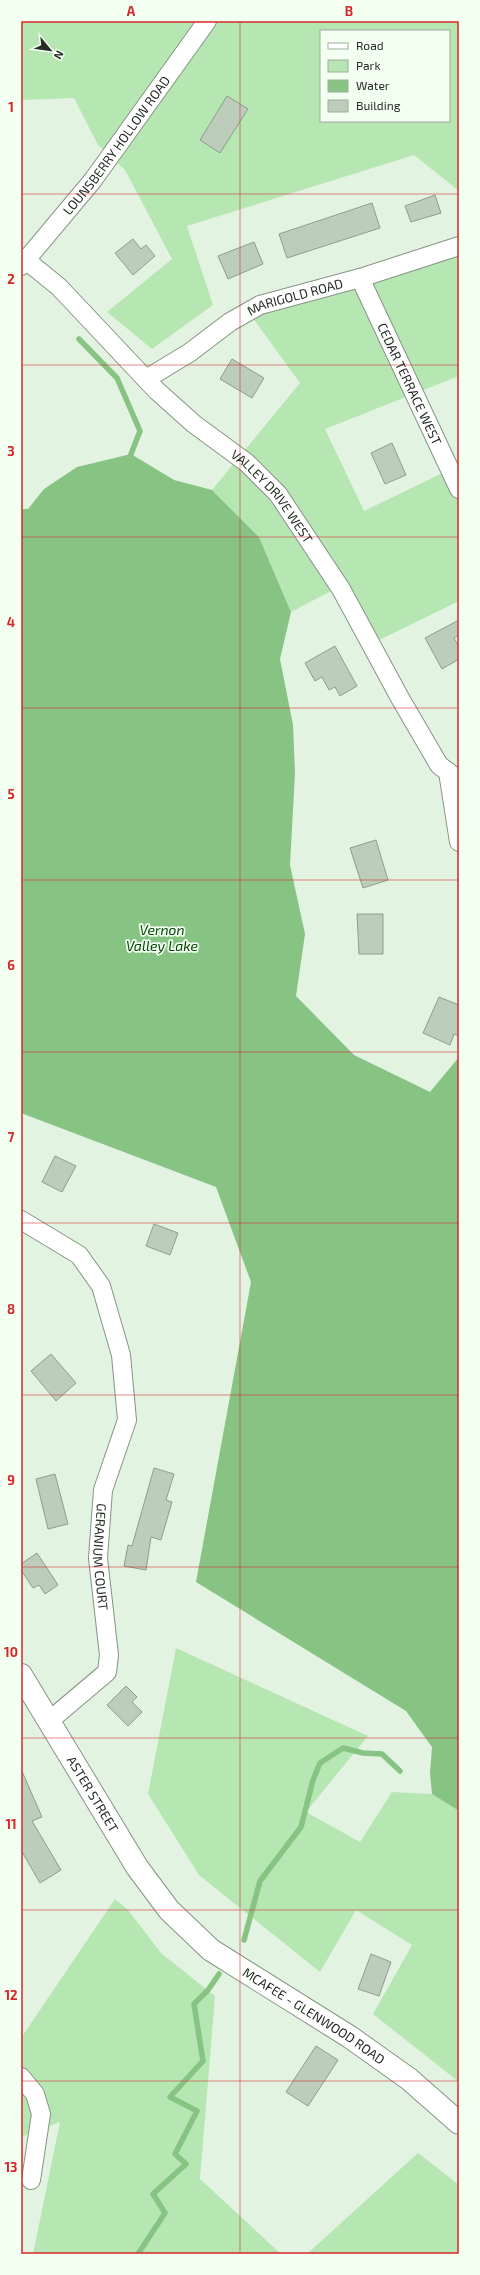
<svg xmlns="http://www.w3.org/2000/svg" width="480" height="2275" viewBox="0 0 480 2275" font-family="'Exo 2',sans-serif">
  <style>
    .green { fill: #b6e6b2; fill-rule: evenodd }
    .water { fill: #87c383 }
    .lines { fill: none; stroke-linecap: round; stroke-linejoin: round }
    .stream { stroke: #87c383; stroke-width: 5.5 }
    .building { fill: #bdcdbc; stroke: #8e9d8d }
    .street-casing { stroke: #869484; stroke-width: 20 }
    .secondary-casing { stroke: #869484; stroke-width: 24 }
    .street { stroke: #fff; stroke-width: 18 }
    .secondary { stroke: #fff; stroke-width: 22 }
    .grid { fill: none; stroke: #d62828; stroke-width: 1; stroke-opacity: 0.55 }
    .labels { text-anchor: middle; stroke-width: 3.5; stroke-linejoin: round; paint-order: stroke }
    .street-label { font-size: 13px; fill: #262c26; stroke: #f2fff1 }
    .water-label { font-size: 14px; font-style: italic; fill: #034505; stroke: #f2fff1 }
    .neatline { fill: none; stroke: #d62828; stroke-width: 1.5 }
    .grid-label { font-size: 13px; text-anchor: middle; font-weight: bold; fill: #d62828 }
  </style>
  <rect width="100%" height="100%" fill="#e3f3e1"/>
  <!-- green -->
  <g class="green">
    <path d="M 21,21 L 459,21 L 459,191 L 414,155 L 187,226 L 213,305 L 152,349 L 107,312 L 172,259 L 125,170 L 98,145 L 74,98 L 21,100 ZM 321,31 L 449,31 L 449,121 L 321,121 Z"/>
    <polygon points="459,248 459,376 325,429 364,511 455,467 459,474 459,601 369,645 335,589 291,612 259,537 212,490 300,383 250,314"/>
    <polygon points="176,1648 368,1736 306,1812 360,1842 392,1792 432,1794 459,1811 459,2082 373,2014 412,1945 356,1910 320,1972 199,1875 148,1794"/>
    <polygon points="115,1899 128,1910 161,1953 215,1996 200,2179 281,2254 33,2254 60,2122 21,2137 21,2038"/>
    <polygon points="418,2153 459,2185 459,2254 307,2254"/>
  </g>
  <!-- water -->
  <polygon class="water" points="131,454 174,480 212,490 259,537 291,612 280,659 293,725 295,773 290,865 305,934 296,996 354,1055 430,1092 459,1057 459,1811 432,1794 430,1773 432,1747 406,1711 196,1582 251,1282 216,1187 21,1113 21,509 28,509 44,489 77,467"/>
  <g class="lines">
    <!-- stream -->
    <g class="stream">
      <polyline points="79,339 117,378 140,431 131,454"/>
      <polyline points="244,1940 260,1881 301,1827 313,1780 320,1763 343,1748 363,1753 382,1754 400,1771"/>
      <polyline points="138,2254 165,2213 153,2194 186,2164 175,2154 197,2111 170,2097 203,2061 194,2004 208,1990 219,1974"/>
    </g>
  </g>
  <!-- building -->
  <g class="building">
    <polygon points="227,96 248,109 220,153 200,140"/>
    <polygon points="435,195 441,213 411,222 405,206"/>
    <polygon points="372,203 380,228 287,258 279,234"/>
    <polygon points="133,239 141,249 146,245 155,256 133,275 115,253"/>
    <polygon points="254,242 263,264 228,279 218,256"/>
    <polygon points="232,359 264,378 252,398 220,379"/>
    <polygon points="392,443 406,475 385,484 371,453"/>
    <polygon points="459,620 459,635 454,638 459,647 459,659 442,669 425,638"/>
    <polygon points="335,646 357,686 340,696 335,687 329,690 322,677 315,681 305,663"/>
    <polygon points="376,840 388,880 363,888 350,848"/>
    <polygon points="357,914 383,914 383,954 359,954"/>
    <polygon points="439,997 459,1005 459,1036 454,1034 450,1045 423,1033"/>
    <polygon points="55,1156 76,1166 62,1192 42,1182"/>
    <polygon points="154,1224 178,1233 170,1255 146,1246"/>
    <polygon points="51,1354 76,1383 56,1401 31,1371"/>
    <polygon points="154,1468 174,1474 166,1500 172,1502 161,1540 151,1537 146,1570 124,1566 128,1545 132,1546"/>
    <polygon points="55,1474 68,1524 48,1529 36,1479"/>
    <polygon points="37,1553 58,1585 45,1594 39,1585 33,1588 21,1570 21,1564"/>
    <polygon points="126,1686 137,1697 132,1702 142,1712 128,1726 107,1705"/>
    <polygon points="21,1769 42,1817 32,1821 61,1870 40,1883 21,1850"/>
    <polygon points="371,1954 391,1962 379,1996 358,1989"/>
    <polygon points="316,2046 338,2060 308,2106 286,2092"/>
  </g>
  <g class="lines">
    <defs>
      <g id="street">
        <path id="s1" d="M 27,261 L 59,287 L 156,390 L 194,424 L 247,463 L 278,494 L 341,589 L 400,698 L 439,765 L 456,778 L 459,778"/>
        <path id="s2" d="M 21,266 L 93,180 L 207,21"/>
        <path id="s3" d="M 360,278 L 459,489"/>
        <path id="s4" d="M 146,379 L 189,353 L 230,322 L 260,305 L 360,278 L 459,246"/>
        <polyline points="448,772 459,842"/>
        <path id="s5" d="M 21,1220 L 79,1255 L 101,1286 L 121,1355 L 127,1420 L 103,1490 L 98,1558 L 109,1655 L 107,1672 L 49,1721"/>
        <polyline points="21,2077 35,2094 41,2114 31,2180"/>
      </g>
      <g id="secondary">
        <path id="s6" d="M 21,1675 L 137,1867 L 169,1910 L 211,1950 L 350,2037 L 409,2079 L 459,2123"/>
      </g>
    </defs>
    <!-- street casing -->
    <use href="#street" class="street-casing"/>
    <!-- secondary casing -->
    <use href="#secondary" class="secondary-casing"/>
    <!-- street -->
    <use href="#street" class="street"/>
    <!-- secondary -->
    <use href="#secondary" class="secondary"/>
  </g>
  <!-- grid -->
  <path class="grid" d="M 240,21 L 240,2254M 21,194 L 459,194M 21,365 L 459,365M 21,537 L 459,537M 21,708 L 459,708M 21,880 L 459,880M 21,1052 L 459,1052M 21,1223 L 459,1223M 21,1395 L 459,1395M 21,1567 L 459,1567M 21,1738 L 459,1738M 21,1910 L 459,1910M 21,2081 L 459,2081"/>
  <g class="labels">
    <!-- street labels -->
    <g class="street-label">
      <text dy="5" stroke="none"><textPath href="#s2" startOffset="154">LOUNSBERRY HOLLOW ROAD</textPath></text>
      <text dy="5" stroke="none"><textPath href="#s4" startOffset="172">MARIGOLD ROAD</textPath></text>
      <text dy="5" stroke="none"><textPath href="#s3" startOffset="117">CEDAR TERRACE WEST</textPath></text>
      <text dy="5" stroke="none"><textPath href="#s1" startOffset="341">VALLEY DRIVE WEST</textPath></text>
      <text dy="5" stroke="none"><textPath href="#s5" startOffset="384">GERANIUM COURT</textPath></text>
      <text dy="5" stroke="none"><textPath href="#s6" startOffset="139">ASTER STREET</textPath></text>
      <text dy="5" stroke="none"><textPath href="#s6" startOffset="458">MCAFEE - GLENWOOD ROAD</textPath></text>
    </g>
    <!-- water labels -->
    <g class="water-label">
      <text x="162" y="935">Vernon<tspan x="162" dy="16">Valley Lake</tspan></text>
    </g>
  </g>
  <!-- border -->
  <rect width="480" height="2275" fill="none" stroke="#f2fff1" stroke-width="44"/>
  <!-- legend -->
  <rect x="320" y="30" width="130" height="92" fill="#f2fff1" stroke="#a0aba0"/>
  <rect x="328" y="43" width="20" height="6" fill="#ffffff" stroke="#a0aba0"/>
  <text x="356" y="50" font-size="12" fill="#262c26">Road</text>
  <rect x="328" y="60" width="20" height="12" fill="#b6e6b2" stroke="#a0aba0"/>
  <text x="356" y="70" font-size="12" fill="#262c26">Park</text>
  <rect x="328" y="80" width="20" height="12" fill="#87c383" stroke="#a0aba0"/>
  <text x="356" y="90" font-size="12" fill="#262c26">Water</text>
  <rect x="328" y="100" width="20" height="12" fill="#bdcdbc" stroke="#a0aba0"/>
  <text x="356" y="110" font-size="12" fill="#262c26">Building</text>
  <!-- north arrow -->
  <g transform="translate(50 50) rotate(119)" stroke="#f2fff1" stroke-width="3" paint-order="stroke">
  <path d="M0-3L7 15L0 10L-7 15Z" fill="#262c26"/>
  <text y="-6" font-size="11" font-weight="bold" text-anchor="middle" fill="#262c26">N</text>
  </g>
  <rect x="22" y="22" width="436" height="2231" class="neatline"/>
  <g class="grid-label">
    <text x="131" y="16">A</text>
    <text x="349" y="16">B</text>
    <text x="11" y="112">1</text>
    <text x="11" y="284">2</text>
    <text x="11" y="456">3</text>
    <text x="11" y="627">4</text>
    <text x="11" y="799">5</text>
    <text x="11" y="970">6</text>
    <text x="11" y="1142">7</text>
    <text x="11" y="1314">8</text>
    <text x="11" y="1485">9</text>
    <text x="11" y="1657">10</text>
    <text x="11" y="1829">11</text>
    <text x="11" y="2000">12</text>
    <text x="11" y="2172">13</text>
  </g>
</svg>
